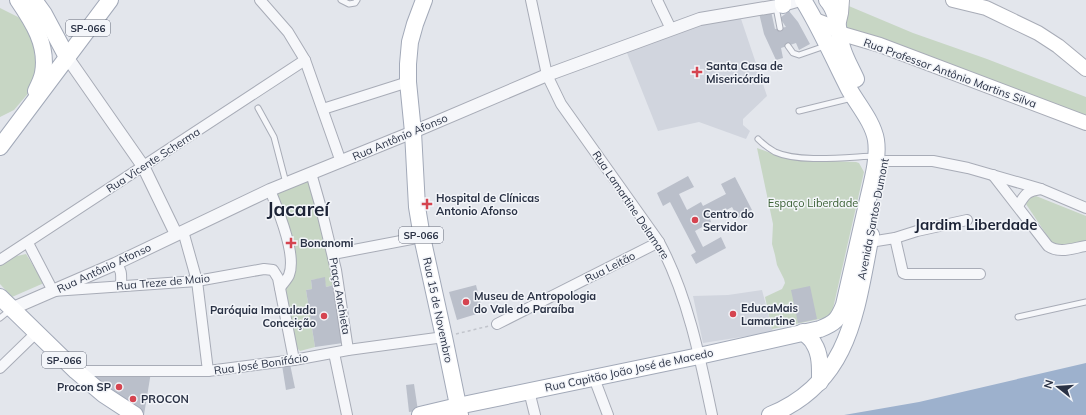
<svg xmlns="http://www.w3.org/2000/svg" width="1086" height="415" viewBox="0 0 1086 415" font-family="Mulish,sans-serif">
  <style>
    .built { fill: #d1d5de }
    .green { fill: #c7d6c4 }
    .water { fill: #9db1cd }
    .building { fill: #babfca }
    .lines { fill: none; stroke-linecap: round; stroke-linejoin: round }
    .service-casing { stroke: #a8acb7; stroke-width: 7 }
    .minor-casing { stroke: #a8acb7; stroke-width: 12 }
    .tertiary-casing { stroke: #a8acb7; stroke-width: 14 }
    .secondary-casing { stroke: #a8acb7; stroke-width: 16 }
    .primary-casing { stroke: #a2a9b8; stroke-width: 18 }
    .path { stroke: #c1c4cb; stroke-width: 1.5; stroke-dasharray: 3 3; stroke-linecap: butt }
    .service { stroke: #f6f7fa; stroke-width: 5 }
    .minor { stroke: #f6f7fa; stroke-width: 10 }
    .tertiary { stroke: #f6f7fa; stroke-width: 12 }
    .secondary { stroke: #fff; stroke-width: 14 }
    .primary { stroke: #fff; stroke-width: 16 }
    .poi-dot { fill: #d54450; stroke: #f3f5f9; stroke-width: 1.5 }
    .labels { text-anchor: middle; stroke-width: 3; stroke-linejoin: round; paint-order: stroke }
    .shield { fill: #f3f5f9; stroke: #666c7b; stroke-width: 1 }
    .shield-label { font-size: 10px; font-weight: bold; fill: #2a3245 }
    .poi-label { font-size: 11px; font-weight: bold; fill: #2a3245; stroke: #f3f5f9; text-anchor: start }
    .street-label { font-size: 11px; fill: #2a3245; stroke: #f3f5f9 }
    .park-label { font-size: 11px; fill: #3c6236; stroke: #f3f5f9 }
    .district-label { font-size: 15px; font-weight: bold; fill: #1c2336; stroke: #f3f5f9 }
    .town-label { font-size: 19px; font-weight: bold; fill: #1c2336; stroke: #f3f5f9 }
  </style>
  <rect width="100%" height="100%" fill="#e3e6ec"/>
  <!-- built -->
  <g class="built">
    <polygon points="739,13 767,96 743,119 743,125 750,131 746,139 699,122 658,131 625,48"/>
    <polygon points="762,290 773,332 703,343 693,296 728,295"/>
  </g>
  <!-- green -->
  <g class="green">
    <polygon points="844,4 913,33 987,59 1086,97 1086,121 847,30"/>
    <polygon points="0,8 26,21 33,39 36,67 31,90 14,110 0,117"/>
    <polygon points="757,148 787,159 856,162 859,163 864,172 832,313 829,317 772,329 765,297 782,289 785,283 784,279 777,265 775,255 772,244 773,224"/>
    <polygon points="308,178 327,241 329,262 334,285 326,287 324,278 311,280 312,289 306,290 315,347 300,351 295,346 284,288 293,276 296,257 277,192"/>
    <polygon points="1036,196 1086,216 1086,242 1061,245 1052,243 1026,204 1029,198"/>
    <polygon points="26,254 44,283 12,297 0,284 0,263 8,258"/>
  </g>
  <!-- water -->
  <polygon class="water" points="1086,363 1086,415 844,415 919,402"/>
  <!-- building -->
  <g class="building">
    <polygon points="771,11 775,29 786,27 780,18 789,11 798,22 810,44 799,50 796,43 781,48 783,58 776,60 764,34 759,13"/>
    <polygon points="688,176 694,187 679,194 687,210 701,202 703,206 726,194 721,184 735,177 752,210 738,218 732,207 710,219 711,222 695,231 703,247 721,237 726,248 696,264 691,255 696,252 670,202 663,206 657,193"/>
    <polygon points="325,277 326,287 334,285 343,343 315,347 306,290 312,289 311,280"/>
    <polygon points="476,285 483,312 457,320 449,292"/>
    <polygon points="810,286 817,319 798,323 791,290"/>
    <polygon points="290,364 295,388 286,390 282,365"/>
    <polygon points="151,372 144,415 141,415 94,379 96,375"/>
    <polygon points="414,384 418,411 409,412 406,385"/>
  </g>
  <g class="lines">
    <defs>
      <g id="service">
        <polyline points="341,0 349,4 355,3 357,0"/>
        <polyline points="776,7 780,28"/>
        <polyline points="788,46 793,53 799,55 825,46"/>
        <polyline points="258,108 274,137 286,183"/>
        <polyline points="799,111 852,98"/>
        <path d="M 758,139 C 763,144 768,148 775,152 C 799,163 848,157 875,156"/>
        <polyline points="1018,317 1086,302"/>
        <polyline points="0,318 10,310"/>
      </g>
      <g id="minor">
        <polyline points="260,0 288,32 305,60 341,162"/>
        <path d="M 531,0 L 547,75 L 561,104 L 659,242 C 687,294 700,357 712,415"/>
        <polyline points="657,0 671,29"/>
        <polyline points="323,109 408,82"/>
        <polyline points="886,161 933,161 968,168 1041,189 1086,208"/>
        <polyline points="311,173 321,208 336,270 348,350"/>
        <path d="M 993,175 L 1048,246 C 1060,254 1073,248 1086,246"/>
        <path d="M 270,190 C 278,210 297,255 289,275 C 287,280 282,284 280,288"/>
        <path d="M 1018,206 C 1025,194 1027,191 1041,189"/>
        <polyline points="183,231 197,281 208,371"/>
        <polyline points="895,238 903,273 906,274 980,274"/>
        <polyline points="870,242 895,238 917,231 967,220"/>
        <polyline points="28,243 53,291 197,281 264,269 273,270 278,278 294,360"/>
        <polyline points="333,254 422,237"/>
        <polyline points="0,260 305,60"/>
        <path d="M 115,264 C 123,269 121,278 121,286"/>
        <polyline points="497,324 659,242"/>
        <polyline points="334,353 347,415"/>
        <polyline points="0,368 36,333"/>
        <polyline points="76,371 208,371 294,360 348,350 444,337"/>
        <polyline points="594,378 608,415"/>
        <polyline points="529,391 535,415"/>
      </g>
      <g id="tertiary">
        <polyline points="67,57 143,166 176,234"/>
        <polyline points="11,309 115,264 270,190 413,132 547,75 700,19 783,5 800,0"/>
      </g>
      <g id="secondary">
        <polyline points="953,0 986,8 1038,33 1058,46 1086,69"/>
        <polyline points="815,20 831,26 839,33 880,45 1086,123"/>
        <polyline points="838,26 841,13 842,0"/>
      </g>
      <g id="primary">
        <path d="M 18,0 C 33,22 48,45 43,73 C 42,79 39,85 36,91"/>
        <polyline points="34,0 44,14 67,57"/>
        <polyline points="424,0 415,24 410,42 408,64 408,82 413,132 417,207 422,237 444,337 460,415"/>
        <path d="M 827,0 C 838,12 838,32 842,47 C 845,58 851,68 856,79"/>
        <polyline points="783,5 783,0"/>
        <polyline points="0,147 110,0"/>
        <polyline points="0,297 76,371 103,394 135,415"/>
        <path d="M 803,332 C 807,336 812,339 814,344 C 821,355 820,370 820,382"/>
        <path d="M 420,415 L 458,406 L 699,356 L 820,329 C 835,323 838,320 844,305 C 852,271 859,238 867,204 C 871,185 879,160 876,140 C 873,122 858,105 849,89 C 834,60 821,29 803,0"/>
        <path d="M 770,415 C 851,382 856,310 871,235"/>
      </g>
    </defs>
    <!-- service casing -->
    <use href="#service" class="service-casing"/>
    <!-- minor casing -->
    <use href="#minor" class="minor-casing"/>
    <!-- tertiary casing -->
    <use href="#tertiary" class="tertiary-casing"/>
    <!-- secondary casing -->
    <use href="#secondary" class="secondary-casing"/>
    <!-- primary casing -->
    <use href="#primary" class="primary-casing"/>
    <!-- path -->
    <polyline class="path" points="456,334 489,326"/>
    <!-- service -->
    <use href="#service" class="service"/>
    <!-- minor -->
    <use href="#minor" class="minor"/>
    <!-- tertiary -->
    <use href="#tertiary" class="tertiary"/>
    <!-- secondary -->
    <use href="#secondary" class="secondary"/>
    <!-- primary -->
    <use href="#primary" class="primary"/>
  </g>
  <!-- markers -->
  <g class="poi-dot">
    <path d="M695 66h4v4h4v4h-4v4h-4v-4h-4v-4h4z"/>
    <path d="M425 198h4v4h4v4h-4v4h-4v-4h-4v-4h4z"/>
    <circle cx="695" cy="220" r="4"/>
    <path d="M289 237h4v4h4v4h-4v4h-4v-4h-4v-4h4z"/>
    <circle cx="466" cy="302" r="4"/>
    <circle cx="733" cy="314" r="4"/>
    <circle cx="324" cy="316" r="4"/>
    <circle cx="119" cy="387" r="4"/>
    <circle cx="133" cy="399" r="4"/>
  </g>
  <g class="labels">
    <!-- shield labels -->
    <g class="shield">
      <rect x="66" y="20" width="44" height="16" rx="3"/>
      <rect x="399" y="227" width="44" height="16" rx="3"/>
      <rect x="42" y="352" width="44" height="16" rx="3"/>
    </g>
    <g class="shield-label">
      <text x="88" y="32">SP-066</text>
      <text x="421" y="239">SP-066</text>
      <text x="64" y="364">SP-066</text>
    </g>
    <!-- poi labels -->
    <g class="poi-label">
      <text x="706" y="70">Santa Casa de<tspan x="706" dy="13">Misericórdia</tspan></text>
      <text x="436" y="202">Hospital de Clínicas<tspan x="436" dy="13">Antonio Afonso</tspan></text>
      <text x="703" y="218">Centro do<tspan x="703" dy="13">Servidor</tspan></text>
      <text x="300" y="247">Bonanomi</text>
      <text x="474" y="300">Museu de Antropologia<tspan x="474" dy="13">do Vale do Paraíba</tspan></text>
      <text x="741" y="312">EducaMais<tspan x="741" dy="13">Lamartine</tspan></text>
      <text x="316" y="314" text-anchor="end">Paróquia Imaculada<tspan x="316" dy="13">Conceição</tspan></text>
      <text x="111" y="391" text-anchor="end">Procon SP</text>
      <text x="141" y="403">PROCON</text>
    </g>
    <!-- street labels -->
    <g class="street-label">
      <text transform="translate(950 73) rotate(20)" y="4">Rua Professor Antônio Martins Silva</text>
      <text transform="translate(400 137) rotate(-23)" y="4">Rua Antônio Afonso</text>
      <text transform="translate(153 160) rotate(-33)" y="4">Rua Vicente Scherma</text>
      <text transform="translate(631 205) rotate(56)" y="4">Rua Lamartine Delamare</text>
      <text transform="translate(873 219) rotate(-79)" y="4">Avenida Santos Dumont</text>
      <text transform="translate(610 267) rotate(-27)" y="4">Rua Leitão</text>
      <text transform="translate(104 268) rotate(-25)" y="4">Rua Antônio Afonso</text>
      <text transform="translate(163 282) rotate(-5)" y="4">Rua Treze de Maio</text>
      <text transform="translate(340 296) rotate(80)" y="4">Praça Anchieta</text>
      <text transform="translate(438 310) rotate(78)" y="4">Rua 15 de Novembro</text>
      <text transform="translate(261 364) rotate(-8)" y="4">Rua José Bonifácio</text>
      <text transform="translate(629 370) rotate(-12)" y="4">Rua Capitão João José de Macedo</text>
    </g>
    <!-- park labels -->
    <g class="park-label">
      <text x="813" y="207">Espaço Liberdade</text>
    </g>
    <!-- district labels -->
    <g class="district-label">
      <text x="976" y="230">Jardim Liberdade</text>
    </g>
    <!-- town labels -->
    <g class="town-label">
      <text x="298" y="216">Jacareí</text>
    </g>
  </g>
  <!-- north arrow -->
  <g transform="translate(1058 387) rotate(287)" stroke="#f3f5f9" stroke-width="3" paint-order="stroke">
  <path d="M0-3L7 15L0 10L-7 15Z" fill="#2a3245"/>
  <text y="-6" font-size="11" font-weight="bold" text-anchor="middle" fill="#2a3245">N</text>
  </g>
</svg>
